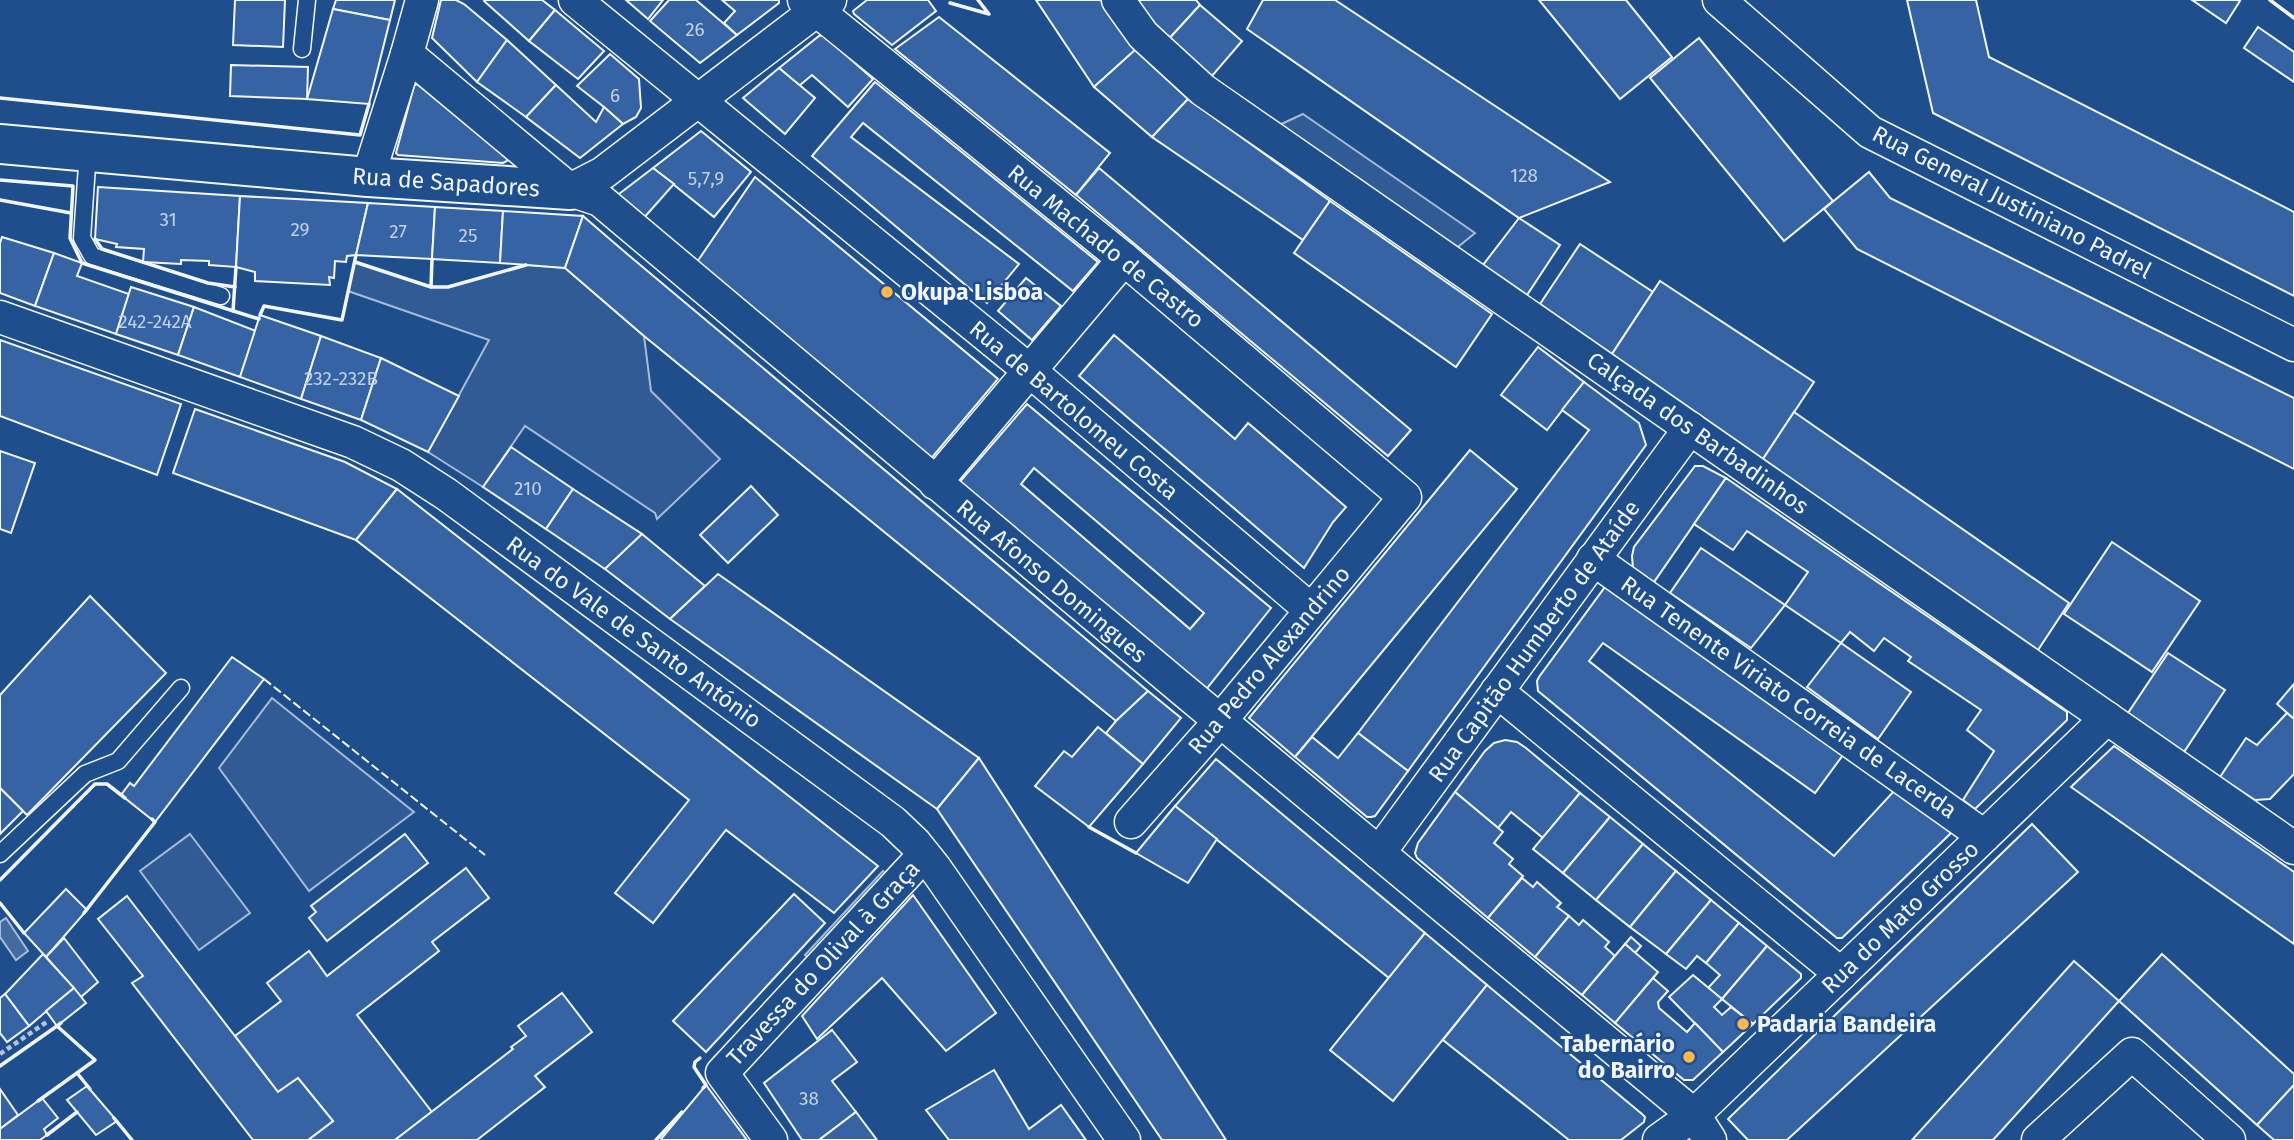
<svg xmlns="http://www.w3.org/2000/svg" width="2294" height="1140" viewBox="0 0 2294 1140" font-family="'Fira Sans',sans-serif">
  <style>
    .built { fill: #305b95; stroke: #a8bbd7; stroke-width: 2 }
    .water { fill: #446ba0; stroke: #a8bbd7; stroke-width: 2 }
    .building { fill: #3563a3; stroke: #f2f6ff; stroke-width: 2; fill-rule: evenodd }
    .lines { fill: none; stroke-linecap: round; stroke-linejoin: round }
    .lane-casing { stroke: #f2f6ff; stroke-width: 19 }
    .street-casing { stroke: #f2f6ff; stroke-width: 35 }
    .secondary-casing { stroke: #f2f6ff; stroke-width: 42 }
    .path { stroke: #b3c4dc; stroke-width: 4.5; stroke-dasharray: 5 3.5; stroke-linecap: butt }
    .lane { stroke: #1f4e8c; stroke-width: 16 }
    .street { stroke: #1f4e8c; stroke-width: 32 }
    .secondary { stroke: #1f4e8c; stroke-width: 38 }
    .fence { stroke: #f2f6ff; stroke-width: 2; stroke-dasharray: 9 3.5; stroke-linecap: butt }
    .wall { stroke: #f2f6ff; stroke-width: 3.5 }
    .poi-dot { fill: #ffb74d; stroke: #1f4e8c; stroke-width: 2.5 }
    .labels { text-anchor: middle; stroke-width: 5; stroke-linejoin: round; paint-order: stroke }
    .number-label { font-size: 19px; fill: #c3d1e8 }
    .street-label { font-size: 23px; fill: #f2f6ff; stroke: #1f4e8c }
    .poi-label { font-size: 23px; font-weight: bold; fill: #f2f6ff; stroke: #1f4e8c; text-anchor: start }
  </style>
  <rect width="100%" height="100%" fill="#1f4e8c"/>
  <!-- built -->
  <g class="built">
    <polygon points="1303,114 1475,233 1453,251 1275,127"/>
    <polygon points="355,262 431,287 448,287 526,265 565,268 644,336 651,391 720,459 657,519 655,513 525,426 483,487 428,452 489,340 348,291"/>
    <polygon points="272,698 414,812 309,891 219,768"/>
    <polygon points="190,834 250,913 199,950 140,871"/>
    <polygon points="883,871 891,878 813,962 805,955"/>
  </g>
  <!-- water -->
  <polygon class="water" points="6,918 28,951 16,960 0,937 0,922"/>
  <!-- building -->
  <g class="building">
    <polygon points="235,0 285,0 283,47 233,45"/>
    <polygon points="336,0 395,0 390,20 333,9"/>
    <polygon points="441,0 456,0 464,4 507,40 477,82 432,38"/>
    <polygon points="485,0 542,0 555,10 529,41 484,1"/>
    <polygon points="626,0 663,0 648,19"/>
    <polygon points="669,0 696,0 737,35 700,63 650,21"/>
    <polygon points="722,0 779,0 779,3 737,35 724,23 735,11"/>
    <polygon points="867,0 928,0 936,11 892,45 854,14 853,11"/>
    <polygon points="1036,0 1101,0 1135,50 1094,87"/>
    <polygon points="1136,0 1196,0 1200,5 1167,41"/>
    <polygon points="1263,0 1335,0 1610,182 1519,218 1247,29"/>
    <polygon points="1539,0 1626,0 1672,57 1620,99"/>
    <polygon points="1907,0 1976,0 1989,57 2294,212 2294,296 1933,113"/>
    <polygon points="2192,0 2238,0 2240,1 2226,23"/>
    <polygon points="1200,5 1242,41 1212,76 1167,41"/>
    <polygon points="333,9 390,20 369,104 307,99"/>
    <polygon points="555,10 604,51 578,79 529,41"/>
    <polygon points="939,17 1110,153 1076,195 895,49"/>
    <polygon points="2258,27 2294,52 2294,82 2244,48"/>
    <polygon points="823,35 873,79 848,107 812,75 799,86 779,68 819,36"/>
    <polygon points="1699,38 1833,201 1784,241 1650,78"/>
    <polygon points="507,40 556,85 526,117 477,82"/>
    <polygon points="1135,50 1188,99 1152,137 1094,87"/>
    <polygon points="610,54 639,79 641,108 636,117 623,124 604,107 577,86"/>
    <polygon points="231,65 308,67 307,99 230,96"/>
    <polygon points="779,68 815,98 785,134 743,98"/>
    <polygon points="875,82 1098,262 1073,291 863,123 851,137 1019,264 987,303 812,156"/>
    <polygon points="417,84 507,157 507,161 503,163 398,155 396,153 414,86"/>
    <polygon points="556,85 596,122 604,107 623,124 580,158 526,117"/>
    <polygon points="1188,99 1330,201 1303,240 1152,137"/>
    <polygon points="701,131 751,172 714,217 653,168"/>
    <polygon points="653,168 674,184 642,220 615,197"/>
    <polygon points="1099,168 1411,430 1388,456 1076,195"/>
    <polygon points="1869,172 1890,198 2294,398 2294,469 1857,249 1824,209"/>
    <polygon points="755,177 998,379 929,461 695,265"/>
    <polygon points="98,187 240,196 236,267 209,265 209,261 181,260 181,264 143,262 144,249 116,247 117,244 95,239"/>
    <polygon points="240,196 368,203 356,255 347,256 346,262 335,261 334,278 329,277 330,285 255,281 255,272 236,267"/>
    <polygon points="1330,201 1492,314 1456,367 1294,253"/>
    <polygon points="368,203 435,207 432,259 356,255"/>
    <polygon points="435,207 503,211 500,263 432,259"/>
    <polygon points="503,211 583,216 565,268 500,263"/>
    <polygon points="583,216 626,253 1148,691 1116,721 644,336 565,268"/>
    <polygon points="1519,218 1560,245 1527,295 1483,265"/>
    <polygon points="2,237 54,253 35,306 0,293 0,243"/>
    <polygon points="1580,244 1653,292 1612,354 1540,304"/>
    <polygon points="54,253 82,263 77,276 129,294 116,334 35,306"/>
    <polygon points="1026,278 1061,306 1032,340 998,311"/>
    <polygon points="1660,281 1814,382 1763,459 1612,354"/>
    <polygon points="131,287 194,307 178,355 116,334"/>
    <polygon points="194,307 256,331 240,377 178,355"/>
    <polygon points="260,315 321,336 301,399 240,377"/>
    <polygon points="1114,335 1235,439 1248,423 1346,507 1333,522 1304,568 1079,376"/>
    <polygon points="321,336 381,358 361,420 301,399"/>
    <polygon points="0,340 181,404 157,475 0,416"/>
    <polygon points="1538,347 1584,382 1547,430 1501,395"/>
    <polygon points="381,358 459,396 428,452 361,420"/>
    <polygon points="1584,382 1639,423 1646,445 1408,771 1358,733 1589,430 1562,410"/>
    <path d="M 1027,404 L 1271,608 L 1204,692 L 957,485 ZM 1034,468 L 1204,613 L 1190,629 L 1021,484 Z"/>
    <polygon points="195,409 345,462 397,489 356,540 173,473"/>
    <polygon points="1794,412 2069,603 2038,650 1763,459"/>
    <polygon points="511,447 573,489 546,529 483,487"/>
    <polygon points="1470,450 1517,489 1295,757 1249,718"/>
    <polygon points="0,451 35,463 11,533 0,529"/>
    <polygon points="1695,466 1703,466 1726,478 1654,582 1633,568 1632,556 1634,547"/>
    <polygon points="1726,478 2067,712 2067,720 1975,809 1963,800 1994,751 1967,730 1981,710 1908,661 1911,657 1884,638 1874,651 1850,632 1841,643 1785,605 1808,572 1747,531 1733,550 1694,524"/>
    <polygon points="751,486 778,515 728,563 700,535"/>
    <polygon points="397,489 878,866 834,913 726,830 653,923 615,893 689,800 356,540"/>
    <polygon points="573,489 642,534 605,569 546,529"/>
    <polygon points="642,534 705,586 670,619 605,569"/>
    <polygon points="2112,542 2200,601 2152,672 2064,614"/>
    <polygon points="1701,548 1785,605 1751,648 1670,593"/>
    <polygon points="718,574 979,758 937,809 670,619"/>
    <polygon points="1605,587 1843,755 1815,793 1603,643 1589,661 1834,856 1894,791 1950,830 1950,834 1842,938 1837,938 1538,691 1537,681 1539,677"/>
    <polygon points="90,596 166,673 27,815 0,788 0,695"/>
    <polygon points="1841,643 1911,692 1878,739 1807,687"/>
    <polygon points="2168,653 2225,690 2184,752 2128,713"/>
    <polygon points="232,657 264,679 155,822 121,795 130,783 134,786"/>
    <polygon points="2294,684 2294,719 2277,704"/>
    <polygon points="1148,691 1181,718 1143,764 1106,733 1116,721"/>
    <polygon points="2287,713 2294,719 2294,774 2270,799 2255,800 2220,777 2246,738 2257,745"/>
    <polygon points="1098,727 1143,764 1089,827 1035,786 1064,751 1072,757"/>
    <polygon points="1358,733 1408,771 1375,816 1371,817 1367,817 1295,757 1312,737 1338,758"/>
    <polygon points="1505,740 1517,742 1526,748 1580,793 1543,838 1511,812 1498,828 1455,792 1485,751 1494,743"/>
    <polygon points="2114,746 2294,872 2294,944 2071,787"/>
    <polygon points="979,758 1030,837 1226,1140 1162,1140 937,809"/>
    <polygon points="1216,759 1425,933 1389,978 1175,806"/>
    <polygon points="0,788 23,811 0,834"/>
    <polygon points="1455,792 1503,832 1494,843 1513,859 1509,864 1523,876 1488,918 1417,858 1415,853 1418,843"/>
    <polygon points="1580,793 1610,817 1563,873 1533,849"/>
    <polygon points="1175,806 1217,839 1188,883 1136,853"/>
    <polygon points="1610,817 1643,844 1596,900 1563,873"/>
    <polygon points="2032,824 2078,872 1787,1140 1748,1140 1728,1119"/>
    <polygon points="405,834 428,863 327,941 309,918 316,912 311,906"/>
    <polygon points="1643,844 1676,871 1630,927 1596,900"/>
    <polygon points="466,868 489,898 432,942 439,951 357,1015 432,1112 395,1140 308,1140 333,1121 298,1078 278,1092 235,1036 281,1001 267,983 309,951 327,976"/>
    <polygon points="1676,871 1711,900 1666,954 1630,927"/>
    <polygon points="1522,878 1533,887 1537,882 1561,903 1557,907 1569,916 1535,957 1488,918"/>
    <polygon points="66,889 87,910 46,957 24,933"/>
    <polygon points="794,894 825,923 706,1052 673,1021"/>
    <polygon points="913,895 996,1013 946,1051 882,978 817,1039 802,1016"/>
    <polygon points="127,896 278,1092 298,1078 333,1121 308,1140 253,1140 132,983 143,976 98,919"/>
    <polygon points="1711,900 1739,923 1706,963 1697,956 1686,969 1666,954"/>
    <polygon points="1569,916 1579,925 1583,920 1609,942 1605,947 1615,956 1582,995 1535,957"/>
    <polygon points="1739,923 1767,946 1722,999 1708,988 1720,975 1706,963"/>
    <polygon points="1425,933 1487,985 1393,1101 1330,1050"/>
    <polygon points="1631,937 1641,946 1635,953 1625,944"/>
    <polygon points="64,938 98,982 81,997 46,957"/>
    <polygon points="1625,944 1658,972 1615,1023 1582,995"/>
    <polygon points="1767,946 1801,974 1801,978 1753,1024 1722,999"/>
    <polygon points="43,954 74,988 29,1026 5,994"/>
    <polygon points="2162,954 2294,1074 2294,1085 2257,1125 2119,1001"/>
    <polygon points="2074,961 2119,1001 1993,1140 1912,1140"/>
    <polygon points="1693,975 1722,999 1714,1007 1722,1015 1731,1007 1753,1024 1723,1052 1669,997"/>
    <polygon points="1653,978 1668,991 1658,1002 1659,1008 1687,1032 1695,1023 1723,1052 1693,1080 1684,1080 1615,1023"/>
    <polygon points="1487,985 1642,1114 1645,1117 1644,1122 1621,1140 1569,1140 1443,1040"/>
    <polygon points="74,988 86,1003 57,1026 46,1011"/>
    <polygon points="562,993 592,1032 535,1076 545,1087 477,1140 395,1140 513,1049 511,1047 526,1036 518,1026"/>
    <polygon points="5,994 29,1026 7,1042 0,1033 0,998"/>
    <polygon points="832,1030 857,1062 832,1081 856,1112 819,1140 802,1140 764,1083"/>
    <polygon points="994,1070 1029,1129 1061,1105 1086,1140 949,1140 926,1110"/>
    <polygon points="706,1085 747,1140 662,1140 661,1139"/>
    <polygon points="2294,1085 2294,1140 2274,1140 2257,1125"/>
    <polygon points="87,1086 117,1121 96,1135 67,1100"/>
    <polygon points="0,1089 18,1115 0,1129"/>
    <polygon points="42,1098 58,1118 44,1129 47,1135 40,1140 0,1140 0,1129"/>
    <polygon points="856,1112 877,1140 819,1140"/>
  </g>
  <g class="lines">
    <defs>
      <g id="lane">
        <polyline points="302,49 307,0"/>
        <polyline points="88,151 82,238 92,256 221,296"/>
        <polyline points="0,854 85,774 118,761 181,688"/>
      </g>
      <g id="street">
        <polyline points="575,0 1030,371 1311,610"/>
        <polyline points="804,0 1124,259 1405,497 1220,721 1131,822"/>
        <polyline points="1118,0 1143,35 1203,90 2294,848"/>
        <polyline points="1719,0 1870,132 2294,345"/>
        <polyline points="407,54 570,190 600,200 1182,689 1694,1115 1710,1140"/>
        <polyline points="368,177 407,54 422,0"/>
        <polyline points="570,190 603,173 830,0"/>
        <polyline points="0,317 353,442 401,465 446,494 893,822 915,843 935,868 1124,1140"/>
        <polyline points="935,483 1124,259"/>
        <polyline points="1593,559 1984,836"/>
        <polyline points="1497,691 1841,974"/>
        <polyline points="1379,853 1690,428"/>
        <polyline points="771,1140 722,1073 924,855"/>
        <polyline points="1659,1140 1694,1115 2107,718"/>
        <polyline points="2038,1140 2132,1054 2229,1140"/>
      </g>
      <polyline id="secondary" points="0,144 368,177 570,190"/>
    </defs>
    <!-- lane casing -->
    <use href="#lane" class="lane-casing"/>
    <!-- street casing -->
    <use href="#street" class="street-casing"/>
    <!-- secondary casing -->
    <use href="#secondary" class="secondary-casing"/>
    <!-- path -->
    <polyline class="path" points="0,1054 48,1021"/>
    <!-- lane -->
    <use href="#lane" class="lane"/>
    <!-- street -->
    <use href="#street" class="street"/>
    <!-- secondary -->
    <use href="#secondary" class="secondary"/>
    <!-- fence -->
    <polyline class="fence" points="264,679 485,855"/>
    <!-- wall -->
    <g class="wall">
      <polyline points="2270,0 2294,18"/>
      <polyline points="950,3 989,14 978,0"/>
      <polyline points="0,98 360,135 369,104"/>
      <polyline points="0,180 73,186 70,238 82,263 259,319"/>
      <polyline points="0,200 71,213"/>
      <polyline points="95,239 102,249 208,283 235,287"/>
      <polyline points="355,262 431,287 432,259"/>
      <polyline points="431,287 448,287 526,265"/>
      <polyline points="233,311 236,267"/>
      <polyline points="260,315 264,306 342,320 356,255"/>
      <polyline points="1089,827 1136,853"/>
      <polyline points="0,880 95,784 107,784 125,798"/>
      <polyline points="0,903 24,933"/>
      <polyline points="84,913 155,822 152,819"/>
      <polyline points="61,1023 57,1026 95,1060 77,1073 90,1089"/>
      <polyline points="700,1058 695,1062 694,1067 706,1085 703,1088"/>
      <polyline points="0,1066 57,1026"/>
      <polyline points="38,1101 77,1073"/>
      <polyline points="114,1118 132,1140"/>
      <polyline points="47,1135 77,1112"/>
      <polyline points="656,1140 682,1112"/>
    </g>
  </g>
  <!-- markers -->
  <g class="poi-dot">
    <circle cx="887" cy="292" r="7"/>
    <circle cx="1743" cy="1024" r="7"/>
    <circle cx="1689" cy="1057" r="7"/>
  </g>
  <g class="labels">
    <!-- number labels -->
    <g class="number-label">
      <text x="695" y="36">26</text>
      <text x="615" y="102">6</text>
      <text x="1524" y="182">128</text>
      <text x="706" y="185">5,7,9</text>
      <text x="168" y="226">31</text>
      <text x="300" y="236">29</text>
      <text x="398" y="238">27</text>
      <text x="468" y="242">25</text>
      <text x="155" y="328">242-242A</text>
      <text x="341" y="385">232-232B</text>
      <text x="528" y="495">210</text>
      <text x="809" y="1105">38</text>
    </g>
    <!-- street labels -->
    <g class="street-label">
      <text transform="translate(446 182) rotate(4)" y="8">Rua de Sapadores</text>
      <text transform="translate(2012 202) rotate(27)" y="8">Rua General Justiniano Padrel</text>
      <text transform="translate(1106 246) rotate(39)" y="8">Rua Machado de Castro</text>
      <text transform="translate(1074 410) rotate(40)" y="8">Rua de Bartolomeu Costa</text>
      <text transform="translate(1698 433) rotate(35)" y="8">Calçada dos Barbadinhos</text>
      <text transform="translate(1052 581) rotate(40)" y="8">Rua Afonso Domingues</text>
      <text transform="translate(634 632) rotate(36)" y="8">Rua do Vale de Santo António</text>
      <text transform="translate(1534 641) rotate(-54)" y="8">Rua Capitão Humberto de Ataíde</text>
      <text transform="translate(1269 660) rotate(-50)" y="8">Rua Pedro Alexandrino</text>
      <text transform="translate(1789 697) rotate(35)" y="8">Rua Tenente Viriato Correia de Lacerda</text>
      <text transform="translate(1900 917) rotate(-44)" y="8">Rua do Mato Grosso</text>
      <text transform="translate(823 963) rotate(-47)" y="8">Travessa do Olival à Graça</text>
    </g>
    <!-- poi labels -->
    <g class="poi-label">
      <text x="901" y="300">Okupa Lisboa</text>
      <text x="1757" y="1032">Padaria Bandeira</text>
      <text x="1675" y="1052" text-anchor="end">Tabernário<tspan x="1675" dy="26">do Bairro</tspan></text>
    </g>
  </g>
</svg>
